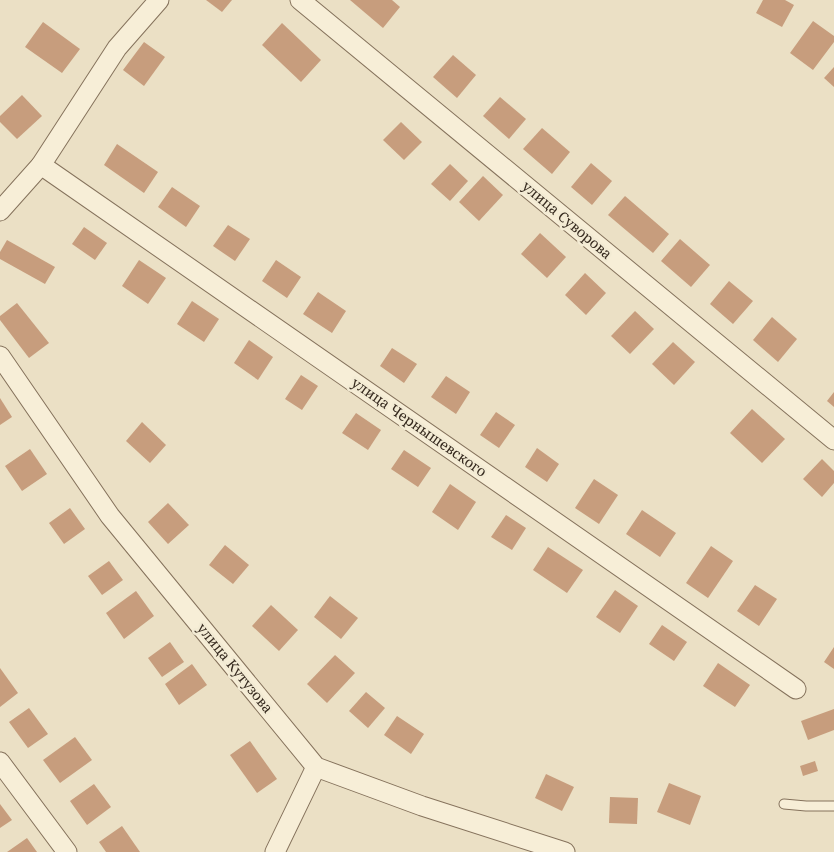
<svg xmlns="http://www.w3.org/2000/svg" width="834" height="852" viewBox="0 0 834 852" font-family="'Noto Serif',serif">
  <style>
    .building { fill: #c79d7d }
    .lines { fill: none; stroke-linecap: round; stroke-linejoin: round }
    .lane-casing { stroke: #85725c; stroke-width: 11 }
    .street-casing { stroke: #85725c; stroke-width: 21 }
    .lane { stroke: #f7eed7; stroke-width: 9 }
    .street { stroke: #f7eed7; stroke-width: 19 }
    .labels { text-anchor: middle; stroke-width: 5; stroke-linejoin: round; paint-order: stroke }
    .street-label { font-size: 14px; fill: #362a1f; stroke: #f3ebd4 }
  </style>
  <rect width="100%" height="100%" fill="#ebe0c5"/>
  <!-- building -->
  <g class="building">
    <polygon points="206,0 232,0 222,12"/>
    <polygon points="350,0 392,0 400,7 383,28"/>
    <polygon points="763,0 785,0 794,5 782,27 756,13"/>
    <polygon points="813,21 834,36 834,42 813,70 790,53"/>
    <polygon points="43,22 80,49 62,73 25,47"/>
    <polygon points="282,23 321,60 301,82 262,45"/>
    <polygon points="144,42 165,57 144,86 123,70"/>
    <polygon points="453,55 476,75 457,98 433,77"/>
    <polygon points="834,67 834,87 824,78"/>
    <polygon points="22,95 42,116 17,139 0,122 0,116"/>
    <polygon points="500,97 526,119 509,139 483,116"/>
    <polygon points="401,122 422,142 404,160 383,140"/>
    <polygon points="542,128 570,152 552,174 523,149"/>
    <polygon points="117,144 158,172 144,193 104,165"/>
    <polygon points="591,163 612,181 592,205 571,187"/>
    <polygon points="450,164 468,181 450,201 431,184"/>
    <polygon points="483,176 503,195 479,221 459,202"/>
    <polygon points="172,187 200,206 186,227 158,207"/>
    <polygon points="625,196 669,234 653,253 608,215"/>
    <polygon points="228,225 250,239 235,261 213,246"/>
    <polygon points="84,227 107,243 95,260 72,244"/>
    <polygon points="540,233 566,257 547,278 521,254"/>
    <polygon points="680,239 710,265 691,287 661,261"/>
    <polygon points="7,240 55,267 45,284 0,259 0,252"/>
    <polygon points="139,260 166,278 148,304 122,286"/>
    <polygon points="276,260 301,277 287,298 262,281"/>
    <polygon points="585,273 606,293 586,315 565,295"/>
    <polygon points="729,281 753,301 733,324 710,304"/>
    <polygon points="318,292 346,311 332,333 303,314"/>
    <polygon points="192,301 219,319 204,342 177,324"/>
    <polygon points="17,303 49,343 29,358 0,320 0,316"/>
    <polygon points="635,311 654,329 630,354 611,336"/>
    <polygon points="772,317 797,339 778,362 753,340"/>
    <polygon points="249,340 273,357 258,380 234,363"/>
    <polygon points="673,342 695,362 674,385 652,364"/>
    <polygon points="392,348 417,364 404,383 380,366"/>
    <polygon points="301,375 318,386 302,410 285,399"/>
    <polygon points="446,376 470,392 456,414 431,397"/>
    <polygon points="834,392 834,407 827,401"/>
    <polygon points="0,398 12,417 0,425"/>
    <polygon points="752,409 785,439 762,463 730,433"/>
    <polygon points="496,412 515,425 499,448 480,435"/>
    <polygon points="356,413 381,430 368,450 342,433"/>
    <polygon points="142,422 166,445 150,463 126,441"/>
    <polygon points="537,448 559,464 547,482 525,467"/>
    <polygon points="30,449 47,474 22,491 5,466"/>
    <polygon points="404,450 431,468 418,487 391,469"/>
    <polygon points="822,459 834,471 834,483 822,497 803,479"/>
    <polygon points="594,479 618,495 599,524 575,508"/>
    <polygon points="450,484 476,502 458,530 432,512"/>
    <polygon points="168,503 189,525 168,544 148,522"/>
    <polygon points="70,508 85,529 64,544 49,523"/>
    <polygon points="642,510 676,533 660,557 626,534"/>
    <polygon points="506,515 526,528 512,550 491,537"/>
    <polygon points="225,545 249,565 233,584 209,565"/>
    <polygon points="711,546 733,561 708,598 686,583"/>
    <polygon points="548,547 583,570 567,593 533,570"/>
    <polygon points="109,561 123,580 102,595 88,576"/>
    <polygon points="755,585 777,599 759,626 737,611"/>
    <polygon points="615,590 638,606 620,633 596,617"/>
    <polygon points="136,591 154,616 124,639 106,613"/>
    <polygon points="330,596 358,618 341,639 314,617"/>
    <polygon points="271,605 298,630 279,651 252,626"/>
    <polygon points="662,625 687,642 674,661 649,644"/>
    <polygon points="170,642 184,662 162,677 148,658"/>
    <polygon points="834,647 834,669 824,662"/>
    <polygon points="335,655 355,673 327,703 307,684"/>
    <polygon points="718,663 750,685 735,707 703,686"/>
    <polygon points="192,664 207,685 179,705 165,684"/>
    <polygon points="0,668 18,693 0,707"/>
    <polygon points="366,692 385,708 368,728 349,711"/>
    <polygon points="29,708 48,734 28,748 9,722"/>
    <polygon points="834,709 834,730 808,740 801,721"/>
    <polygon points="397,716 424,734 411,754 384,735"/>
    <polygon points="75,737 92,760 60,783 43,760"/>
    <polygon points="250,741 277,779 257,793 230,755"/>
    <polygon points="815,761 818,771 803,776 800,766"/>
    <polygon points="546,774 574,787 562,811 535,798"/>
    <polygon points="669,783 701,796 690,825 657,812"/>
    <polygon points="94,784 111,807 87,825 70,801"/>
    <polygon points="610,797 638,798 637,824 609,823"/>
    <polygon points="0,804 12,820 0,828"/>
    <polygon points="122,826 140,852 106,852 99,842"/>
    <polygon points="27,838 37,852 7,852"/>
  </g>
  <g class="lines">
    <defs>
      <polyline id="lane" points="784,804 806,806 834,806"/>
      <g id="street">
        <polyline points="300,0 834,440"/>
        <polyline points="41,165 796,689"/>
        <polyline points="0,211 41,165 117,48 159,0"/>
        <polyline points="0,356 110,516 316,767 422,806 565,852"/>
        <polyline points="0,762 67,852"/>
        <polyline points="275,852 316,767"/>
      </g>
    </defs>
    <!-- lane casing -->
    <use href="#lane" class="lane-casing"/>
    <!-- street casing -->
    <use href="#street" class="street-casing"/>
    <!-- lane -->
    <use href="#lane" class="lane"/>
    <!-- street -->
    <use href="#street" class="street"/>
  </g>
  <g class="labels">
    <!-- street labels -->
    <g class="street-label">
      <text transform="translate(567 220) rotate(40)" y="5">улица Суворова</text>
      <text transform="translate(419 427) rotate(35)" y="5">улица Чернышевского</text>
      <text transform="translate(235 668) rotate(51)" y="5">улица Кутузова</text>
    </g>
  </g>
</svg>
